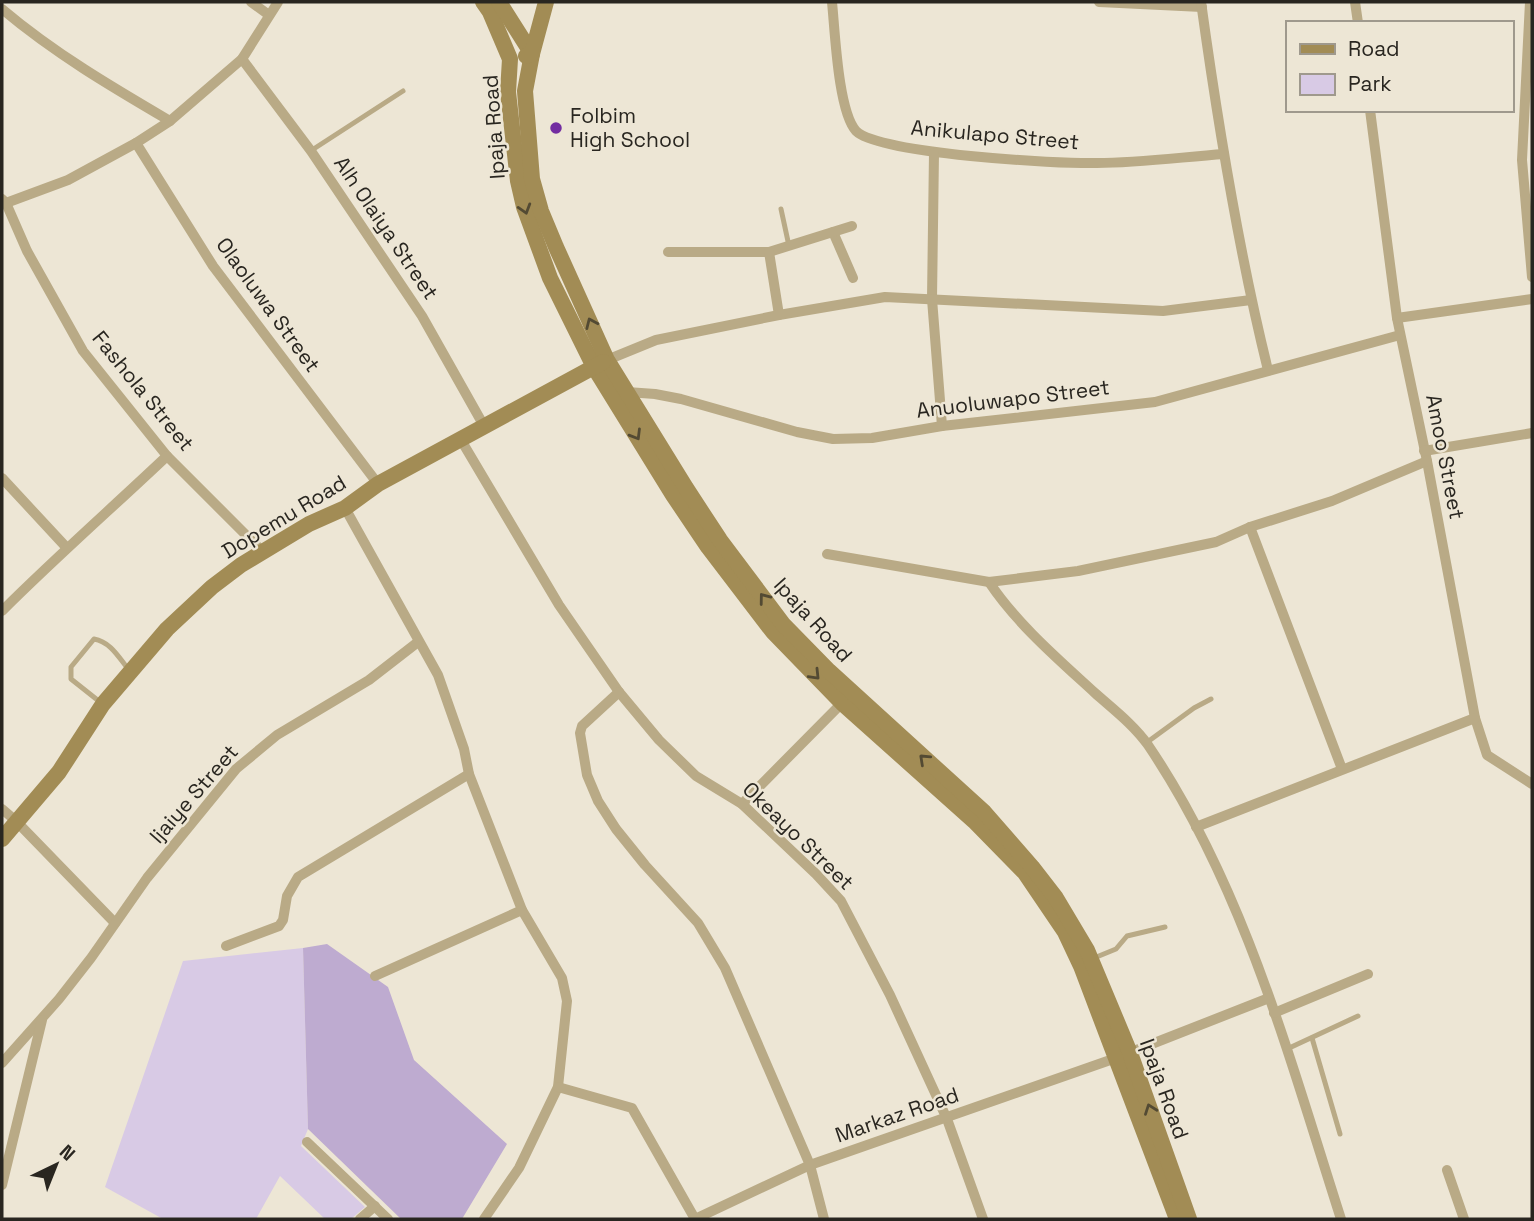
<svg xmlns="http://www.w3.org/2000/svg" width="1534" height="1221" viewBox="0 0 1534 1221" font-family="'Space Grotesk',sans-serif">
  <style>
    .green { fill: #d8cae5 }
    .forest { fill: #beabd0 }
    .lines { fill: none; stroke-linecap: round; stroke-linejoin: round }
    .lane { stroke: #b9aa86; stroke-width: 5 }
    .street { stroke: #b9aa86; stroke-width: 10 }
    .secondary { stroke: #a28c55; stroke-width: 16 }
    .oneway { stroke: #534a33 }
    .poi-dot { fill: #732da1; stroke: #ede6d5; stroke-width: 2.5 }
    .labels { text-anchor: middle; stroke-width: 5; stroke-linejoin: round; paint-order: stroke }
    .poi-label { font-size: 21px; fill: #292620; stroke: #ede6d5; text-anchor: start }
    .street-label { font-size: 21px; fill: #292620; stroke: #ede6d5 }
  </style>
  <rect width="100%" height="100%" fill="#ede6d5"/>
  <!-- green -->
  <polygon class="green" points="303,948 308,1129 301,1146 365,1207 351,1219 325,1219 280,1176 256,1219 163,1219 105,1187 183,961"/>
  <!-- forest -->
  <polygon class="forest" points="327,944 388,987 414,1060 507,1144 462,1219 401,1219 308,1129 303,948"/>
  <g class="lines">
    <!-- lane -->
    <g class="lane">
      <polyline points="312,150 403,91"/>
      <polyline points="781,209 789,246"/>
      <path d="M 100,702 L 71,679 L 71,667 L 94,639 C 111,642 119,658 129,670"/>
      <polyline points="1146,743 1194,708 1211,699"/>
      <polyline points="1094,958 1116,949 1127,936 1165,927"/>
      <polyline points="1312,1038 1340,1134"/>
      <polyline points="1287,1049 1358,1016"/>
    </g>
    <!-- street -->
    <g class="street">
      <polyline points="251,2 269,15"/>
      <path d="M 832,2 C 835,31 838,111 856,131 C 879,154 1058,164 1097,163 C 1139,163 1182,157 1224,154"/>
      <polyline points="1099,2 1202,7"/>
      <path d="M 1201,2 C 1218,125 1238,249 1268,370"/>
      <polyline points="1355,2 1358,23"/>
      <polyline points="1530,2 1522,160 1532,277"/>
      <path d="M 2,9 C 54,53 112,87 170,121"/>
      <polyline points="242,59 311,151 422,316 484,426"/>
      <polyline points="1370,110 1397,318 1427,461 1475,718 1487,755 1532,784"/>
      <polyline points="136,143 213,266 378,484"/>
      <polyline points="934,153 932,299 942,426"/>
      <polyline points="2,199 6,203 27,251 83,351 167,456 262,551"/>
      <polyline points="6,203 68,180 136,143 170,121 242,59 278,2"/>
      <polyline points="833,232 853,278"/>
      <polyline points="668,252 769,252 852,226"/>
      <polyline points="769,252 779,315"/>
      <polyline points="1397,318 1532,299"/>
      <polyline points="607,360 656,340 779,315 885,297 1163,311 1251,300"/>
      <polyline points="622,394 627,392 655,394 681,399 797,432 833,439 872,438 942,426 1155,402 1400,335"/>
      <polyline points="461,440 559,605 619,692 659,740 696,776 742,804 816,874 841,901 890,995 947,1119 983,1219"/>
      <polyline points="1424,451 1532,433"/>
      <polyline points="2,478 66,547"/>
      <polyline points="345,508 438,675 464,749 469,774 522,910 562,978 567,1001 558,1087 519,1168 484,1219"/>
      <polyline points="1250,527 1342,769"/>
      <polyline points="827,554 989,582 1078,571 1216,542 1250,527 1332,501 1427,461"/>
      <path d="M 989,582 C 1017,624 1058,659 1095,693 C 1113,709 1134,725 1148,745 C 1244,887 1289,1057 1341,1219"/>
      <path d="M 2,611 C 55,558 112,508 167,456"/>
      <polyline points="619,692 582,726 580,733 587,775 598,801 616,829 645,865 698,923 725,968 810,1165 824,1219"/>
      <polyline points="742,804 842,703"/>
      <polyline points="2,809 16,821 115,923"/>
      <polyline points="1196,827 1475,718"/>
      <polyline points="226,946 279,926 283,920 287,896 298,877 469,774"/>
      <polyline points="375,976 522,910"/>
      <polyline points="1274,1013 1368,974"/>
      <polyline points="2,1063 59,999 91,958 147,878 236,769 277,735 369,680 418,642"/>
      <polyline points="558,1087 632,1108 695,1219"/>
      <polyline points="307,1142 388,1219"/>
      <polyline points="1447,1170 1464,1219"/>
      <polyline points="2,1185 42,1020"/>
      <polyline points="360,1219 375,1206"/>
      <polyline points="695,1219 810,1165 1116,1058 1269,998"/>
    </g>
    <!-- secondary -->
    <g class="secondary">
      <polyline points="483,2 490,12 510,59 508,92 518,181 524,207 550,278 594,367 673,495 708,547 773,632 842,703 974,821 1025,873 1065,932 1081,966 1177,1219"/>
      <polyline points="499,2 532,54 525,91 532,179 541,211 556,247 607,360 686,488 720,540 783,624 829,671 984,812 1032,867 1056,898 1087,950 1130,1053 1189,1219"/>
      <polyline points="526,56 532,54 546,2"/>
      <polyline points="2,839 59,772 103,704 167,629 212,587 241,565 309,524 345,508 378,484 603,362"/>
    </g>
  </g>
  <!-- one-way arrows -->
  <defs><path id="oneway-chevron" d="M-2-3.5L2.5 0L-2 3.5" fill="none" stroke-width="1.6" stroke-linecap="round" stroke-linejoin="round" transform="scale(1.75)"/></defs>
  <g class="oneway">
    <use href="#oneway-chevron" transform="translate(525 209) rotate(73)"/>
    <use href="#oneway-chevron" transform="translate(591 323) rotate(-114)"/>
    <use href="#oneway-chevron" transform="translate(636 435) rotate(59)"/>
    <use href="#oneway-chevron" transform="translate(764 598) rotate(-127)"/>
    <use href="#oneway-chevron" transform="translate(815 675) rotate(46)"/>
    <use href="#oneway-chevron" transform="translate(924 759) rotate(-137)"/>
    <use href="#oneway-chevron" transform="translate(1150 1109) rotate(-110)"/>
  </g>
  <!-- markers -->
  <circle class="poi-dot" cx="556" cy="128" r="7"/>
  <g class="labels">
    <!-- poi labels -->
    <g class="poi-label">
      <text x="570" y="123">Folbim<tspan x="570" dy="24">High School</tspan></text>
    </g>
    <!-- street labels -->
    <g class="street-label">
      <text transform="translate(494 127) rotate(-94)" y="7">Ipaja Road</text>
      <text transform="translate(995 135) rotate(5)" y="7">Anikulapo Street</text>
      <text transform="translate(386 228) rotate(56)" y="7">Alh Olaiya Street</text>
      <text transform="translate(268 305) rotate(54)" y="7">Olaoluwa Street</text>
      <text transform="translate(143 391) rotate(51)" y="7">Fashola Street</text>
      <text transform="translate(1013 399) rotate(-7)" y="7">Anuoluwapo Street</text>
      <text transform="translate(1445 457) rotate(79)" y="7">Amoo Street</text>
      <text transform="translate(284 517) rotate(-31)" y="7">Dopemu Road</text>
      <text transform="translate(813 620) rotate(48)" y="7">Ipaja Road</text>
      <text transform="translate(194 794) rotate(-49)" y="7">Ijaiye Street</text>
      <text transform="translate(798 836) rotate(44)" y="7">Okeayo Street</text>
      <text transform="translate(1164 1089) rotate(70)" y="7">Ipaja Road</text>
      <text transform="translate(897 1115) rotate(-19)" y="7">Markaz Road</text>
    </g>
  </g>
  <!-- border -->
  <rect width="1534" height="1221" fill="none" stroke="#292620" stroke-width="7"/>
  <!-- legend -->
  <rect x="1286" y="21" width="228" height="91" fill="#ede6d5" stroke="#9f998d" stroke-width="2"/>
  <rect x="1300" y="44" width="35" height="10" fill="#a28c55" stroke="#9f998d" stroke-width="2"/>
  <text x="1348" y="56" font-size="21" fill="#292620">Road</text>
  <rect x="1300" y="74" width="35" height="21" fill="#d8cae5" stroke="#9f998d" stroke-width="2"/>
  <text x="1348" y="91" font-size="21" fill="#292620">Park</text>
  <!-- north arrow -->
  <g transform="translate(56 1165) rotate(43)" stroke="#ede6d5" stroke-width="5" paint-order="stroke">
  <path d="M0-5L12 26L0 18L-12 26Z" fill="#292620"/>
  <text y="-10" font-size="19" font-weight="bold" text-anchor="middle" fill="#292620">N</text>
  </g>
</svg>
